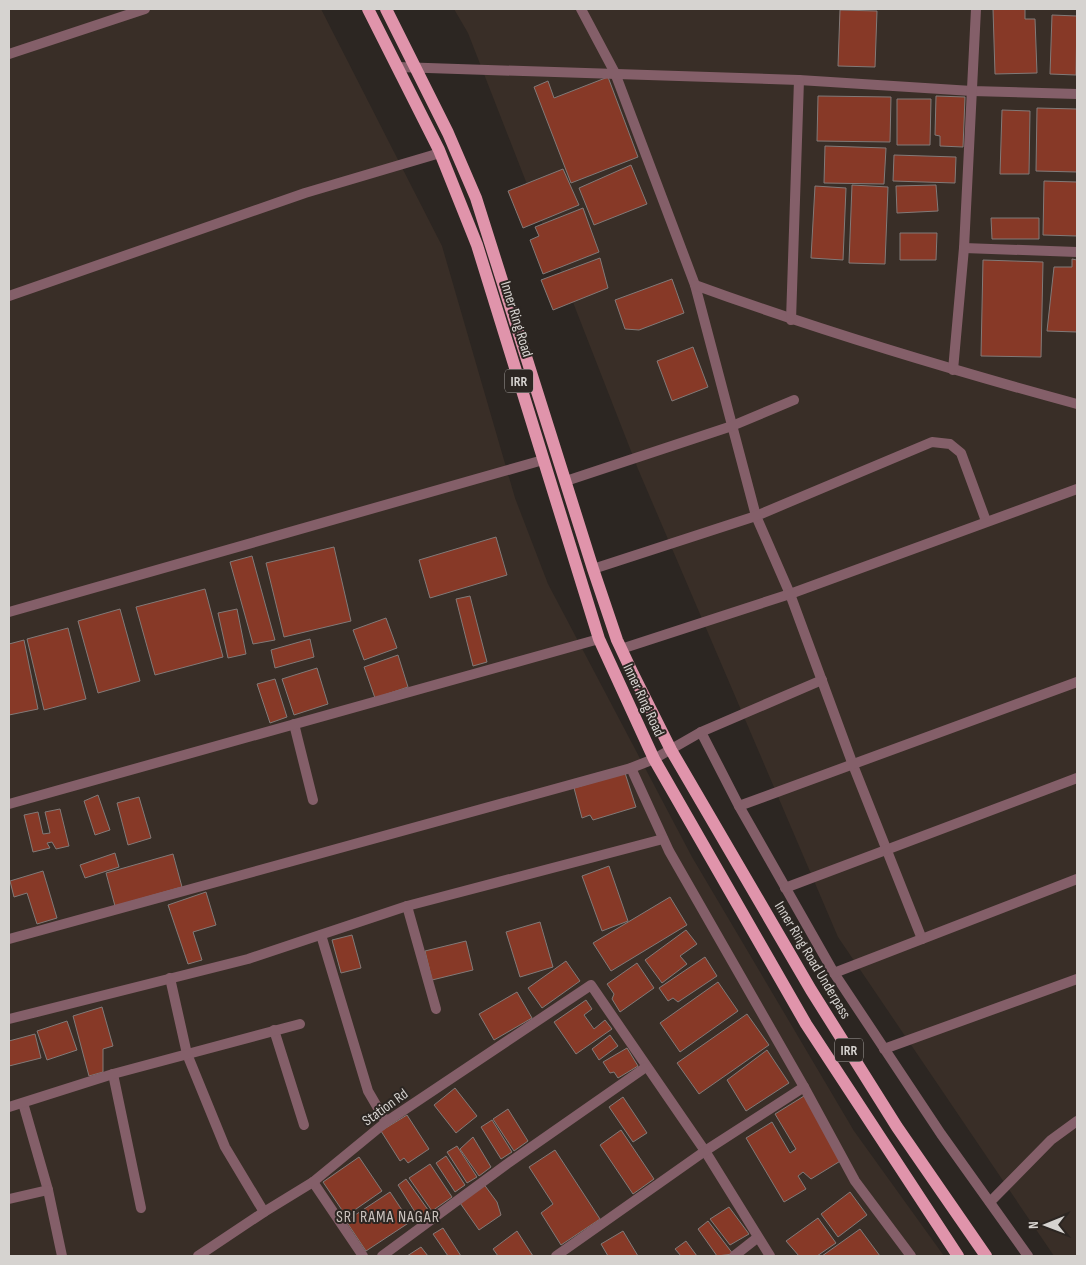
<svg xmlns="http://www.w3.org/2000/svg" width="1086" height="1265" viewBox="0 0 1086 1265" font-family="'Sofia Sans Condensed',sans-serif">
  <style>
    .built { fill: #392e27 }
    .building { fill: #873927; stroke: #827a78 }
    .lines { fill: none; stroke-linecap: round; stroke-linejoin: round }
    .lane { stroke: #845f69; stroke-width: 10 }
    .street { stroke: #845f69; stroke-width: 10 }
    .primary { stroke: #e094ab; stroke-width: 12 }
    .labels { text-anchor: middle; stroke-width: 4; stroke-linejoin: round; paint-order: stroke }
    .shield { fill: #2c2622; stroke: #a39f9c; stroke-width: 1 }
    .shield-label { font-size: 14px; font-weight: bold; fill: #d6d3d0 }
    .street-label { font-size: 15px; fill: #d6d3d0; stroke: #2c2622 }
    .neighbourhood-label { font-size: 16px; letter-spacing: 1px; fill: #cac2bd; stroke: #2c2622 }
  </style>
  <rect width="100%" height="100%" fill="#2c2622"/>
  <!-- built -->
  <g class="built">
    <polygon points="9,9 321,9 442,246 515,498 548,584 692,857 854,1131 944,1256 9,1256"/>
    <polygon points="454,9 1077,9 1077,1256 1054,1256 838,937 638,469 468,33"/>
  </g>
  <!-- building -->
  <g class="building">
    <polygon points="993,9 1025,9 1025,19 1035,19 1037,73 995,74"/>
    <polygon points="840,10 877,11 875,67 838,66"/>
    <polygon points="1052,15 1077,16 1076,75 1050,74"/>
    <polygon points="608,77 638,157 571,183 534,87 548,81 554,98"/>
    <polygon points="818,96 891,97 890,142 817,141"/>
    <polygon points="936,96 965,97 963,147 940,146 940,136 935,135"/>
    <polygon points="897,99 931,99 930,145 897,145"/>
    <polygon points="1037,108 1077,109 1077,172 1036,171"/>
    <polygon points="1002,110 1030,111 1029,174 1000,174"/>
    <polygon points="825,146 886,148 884,184 824,183"/>
    <polygon points="894,155 956,157 955,183 893,181"/>
    <polygon points="631,165 647,204 594,225 579,188"/>
    <polygon points="563,169 579,205 523,228 508,191"/>
    <polygon points="1044,181 1077,182 1077,236 1043,235"/>
    <polygon points="852,185 888,187 885,264 849,263"/>
    <polygon points="936,185 938,211 897,213 896,186"/>
    <polygon points="815,186 846,188 843,260 811,258"/>
    <polygon points="583,208 599,252 543,274 530,240 539,236 535,227"/>
    <polygon points="991,218 1039,218 1039,239 992,239"/>
    <polygon points="900,233 937,233 936,260 900,260"/>
    <polygon points="600,258 608,288 553,310 541,280"/>
    <polygon points="1072,259 1077,260 1077,332 1047,331 1054,267 1072,267"/>
    <polygon points="983,260 1043,262 1041,357 981,356"/>
    <polygon points="672,279 684,313 639,330 625,329 615,300"/>
    <polygon points="693,347 708,387 672,401 657,361"/>
    <polygon points="496,537 507,575 430,598 419,560"/>
    <polygon points="334,547 351,621 284,637 266,563"/>
    <polygon points="252,556 275,640 253,644 230,562"/>
    <polygon points="205,589 223,657 155,675 136,607"/>
    <polygon points="470,596 487,662 473,666 456,599"/>
    <polygon points="120,609 140,681 98,693 78,621"/>
    <polygon points="237,609 246,654 228,658 218,613"/>
    <polygon points="386,618 397,648 364,660 353,630"/>
    <polygon points="68,628 86,699 44,710 27,639"/>
    <polygon points="310,639 314,657 275,668 271,650"/>
    <polygon points="24,640 38,709 9,715 9,644"/>
    <polygon points="398,655 408,687 375,698 364,667"/>
    <polygon points="317,668 328,704 294,715 282,679"/>
    <polygon points="275,679 287,717 270,723 257,684"/>
    <polygon points="625,773 636,807 593,820 590,815 582,818 574,788"/>
    <polygon points="98,795 110,830 95,835 84,801"/>
    <polygon points="139,797 151,838 128,845 117,803"/>
    <polygon points="60,809 69,846 56,849 52,842 47,843 50,848 33,852 24,815 38,812 43,834 50,833 45,812"/>
    <polygon points="115,853 119,867 85,878 80,865"/>
    <polygon points="173,854 182,887 115,906 106,873"/>
    <polygon points="609,866 628,921 602,931 582,876"/>
    <polygon points="43,871 57,918 37,924 27,893 14,897 10,881"/>
    <polygon points="206,892 216,925 193,932 202,960 188,964 168,905"/>
    <polygon points="670,897 687,925 611,971 593,943"/>
    <polygon points="540,922 553,967 520,977 506,932"/>
    <polygon points="686,930 697,944 680,956 687,964 662,983 645,960"/>
    <polygon points="352,935 361,968 341,973 332,940"/>
    <polygon points="466,941 473,970 432,980 425,951"/>
    <polygon points="705,957 717,976 678,1002 673,998 668,1001 659,988"/>
    <polygon points="566,961 580,981 542,1008 528,988"/>
    <polygon points="637,963 654,988 620,1012 612,999 614,994 607,984"/>
    <polygon points="718,982 738,1011 680,1052 660,1023"/>
    <polygon points="517,992 532,1018 494,1040 479,1014"/>
    <polygon points="586,1000 592,1009 584,1015 594,1029 605,1020 612,1029 576,1054 554,1022"/>
    <polygon points="102,1007 113,1046 103,1049 103,1072 89,1076 73,1016"/>
    <polygon points="747,1014 769,1045 699,1094 677,1063"/>
    <polygon points="67,1021 77,1050 47,1060 37,1031"/>
    <polygon points="35,1034 41,1058 9,1066 9,1041"/>
    <polygon points="610,1035 618,1046 599,1060 592,1049"/>
    <polygon points="627,1048 638,1066 618,1078 614,1072 610,1073 603,1062"/>
    <polygon points="767,1050 789,1083 746,1111 727,1080"/>
    <polygon points="455,1088 477,1116 456,1133 434,1105"/>
    <polygon points="804,1096 842,1160 811,1179 803,1172 798,1176 806,1189 784,1202 746,1138 772,1122 790,1153 796,1149 775,1114"/>
    <polygon points="623,1097 647,1133 633,1142 609,1107"/>
    <polygon points="508,1109 528,1141 514,1151 493,1119"/>
    <polygon points="407,1115 429,1149 408,1163 404,1158 400,1161 381,1131"/>
    <polygon points="492,1120 512,1152 501,1159 481,1127"/>
    <polygon points="621,1130 654,1179 633,1194 600,1145"/>
    <polygon points="473,1137 491,1167 479,1176 460,1149"/>
    <polygon points="457,1146 477,1177 467,1183 447,1152"/>
    <polygon points="555,1150 600,1219 561,1245 541,1213 553,1204 529,1167"/>
    <polygon points="446,1156 465,1185 455,1192 436,1163"/>
    <polygon points="359,1157 382,1191 346,1216 323,1182"/>
    <polygon points="430,1164 452,1197 432,1211 409,1178"/>
    <polygon points="406,1179 431,1214 420,1220 398,1185"/>
    <polygon points="483,1183 497,1202 501,1215 479,1230 458,1200"/>
    <polygon points="390,1192 410,1222 366,1251 346,1221"/>
    <polygon points="850,1192 867,1215 838,1237 821,1214"/>
    <polygon points="729,1207 749,1234 730,1245 710,1219"/>
    <polygon points="818,1218 836,1243 817,1256 799,1256 786,1241"/>
    <polygon points="708,1221 733,1254 717,1256 698,1229"/>
    <polygon points="443,1228 461,1256 448,1256 433,1234"/>
    <polygon points="860,1229 880,1256 822,1256"/>
    <polygon points="517,1231 533,1256 498,1256 493,1249"/>
    <polygon points="623,1231 638,1256 608,1256 601,1244"/>
    <polygon points="686,1241 697,1256 681,1256 675,1249"/>
    <polygon points="421,1247 428,1256 407,1256"/>
  </g>
  <g class="lines">
    <!-- lane -->
    <g class="lane">
      <polyline points="9,54 145,9"/>
      <polyline points="9,296 305,193 440,153"/>
      <polyline points="990,1202 1051,1140 1077,1121"/>
    </g>
    <!-- street -->
    <g class="street">
      <polyline points="581,9 615,73 695,285 756,516 790,594 853,765 922,939"/>
      <polyline points="398,67 799,80 972,91 1077,94"/>
      <polyline points="964,248 1077,252"/>
      <path d="M 695,285 C 821,331 948,369 1077,404"/>
      <polyline points="791,320 799,80"/>
      <polyline points="953,370 964,248 976,9"/>
      <polyline points="566,481 732,426 794,400"/>
      <polyline points="593,569 756,516 932,442 950,444 961,453 986,521"/>
      <polyline points="9,612 543,460"/>
      <polyline points="621,649 790,594 1077,489"/>
      <polyline points="294,724 313,800"/>
      <polyline points="701,732 739,806 834,973 941,1134 1028,1256"/>
      <polyline points="631,768 669,851 804,1087 855,1181 911,1256"/>
      <polyline points="9,804 599,639"/>
      <polyline points="739,806 1077,682"/>
      <polyline points="785,888 1077,778"/>
      <polyline points="407,906 436,1009"/>
      <polyline points="321,935 368,1091 386,1122"/>
      <polyline points="9,939 631,768 654,759 701,732 822,680"/>
      <polyline points="834,973 1077,879"/>
      <polyline points="170,978 187,1054 225,1147 264,1212"/>
      <polyline points="9,1019 248,959 407,906 663,839"/>
      <polyline points="274,1030 304,1125"/>
      <polyline points="884,1049 1077,979"/>
      <polyline points="113,1074 141,1208"/>
      <polyline points="23,1103 48,1190 62,1256"/>
      <polyline points="9,1107 113,1074 300,1024"/>
      <polyline points="313,1182 363,1256"/>
      <polyline points="9,1199 48,1190"/>
      <polyline points="198,1256 264,1212 313,1182 386,1122 591,985 705,1151 770,1256"/>
      <polyline points="382,1256 507,1164 646,1067"/>
      <polyline points="556,1256 705,1151 804,1087"/>
      <polyline points="734,1256 757,1238"/>
    </g>
    <!-- primary -->
    <g class="primary">
      <polyline points="368,9 439,150 477,245 599,639 654,759 806,1024 958,1256"/>
      <polyline points="386,9 448,133 476,198 593,569 617,640 633,674 671,750 811,990 897,1127 986,1256"/>
    </g>
  </g>
  <g class="labels">
    <!-- shield labels -->
    <g class="shield">
      <rect x="505" y="369.5" width="28" height="23" rx="4"/>
      <rect x="835" y="1038.5" width="28" height="23" rx="4"/>
    </g>
    <g class="shield-label">
      <text x="519" y="386">IRR</text>
      <text x="849" y="1055">IRR</text>
    </g>
    <!-- street labels -->
    <g class="street-label">
      <text transform="translate(517 319) rotate(73)" y="5">Inner Ring Road</text>
      <text transform="translate(644 700) rotate(65)" y="5">Inner Ring Road</text>
      <text transform="translate(813 960) rotate(59)" y="5">Inner Ring Road Underpass</text>
      <text transform="translate(385 1107) rotate(-36)" y="5">Station Rd</text>
    </g>
    <!-- neighbourhood labels -->
    <g class="neighbourhood-label">
      <text x="388" y="1222">SRI RAMA NAGAR</text>
    </g>
  </g>
  <!-- border -->
  <rect width="1086" height="1265" fill="none" stroke="#d6d3d0" stroke-width="20"/>
  <!-- north arrow -->
  <g transform="translate(1046 1225) rotate(269)" stroke="#2c2622" stroke-width="4" paint-order="stroke">
  <path d="M0-4L9 19L0 12L-9 19Z" fill="#d6d3d0"/>
  <text y="-8" font-size="14" font-weight="bold" text-anchor="middle" fill="#d6d3d0">N</text>
  </g>
</svg>
